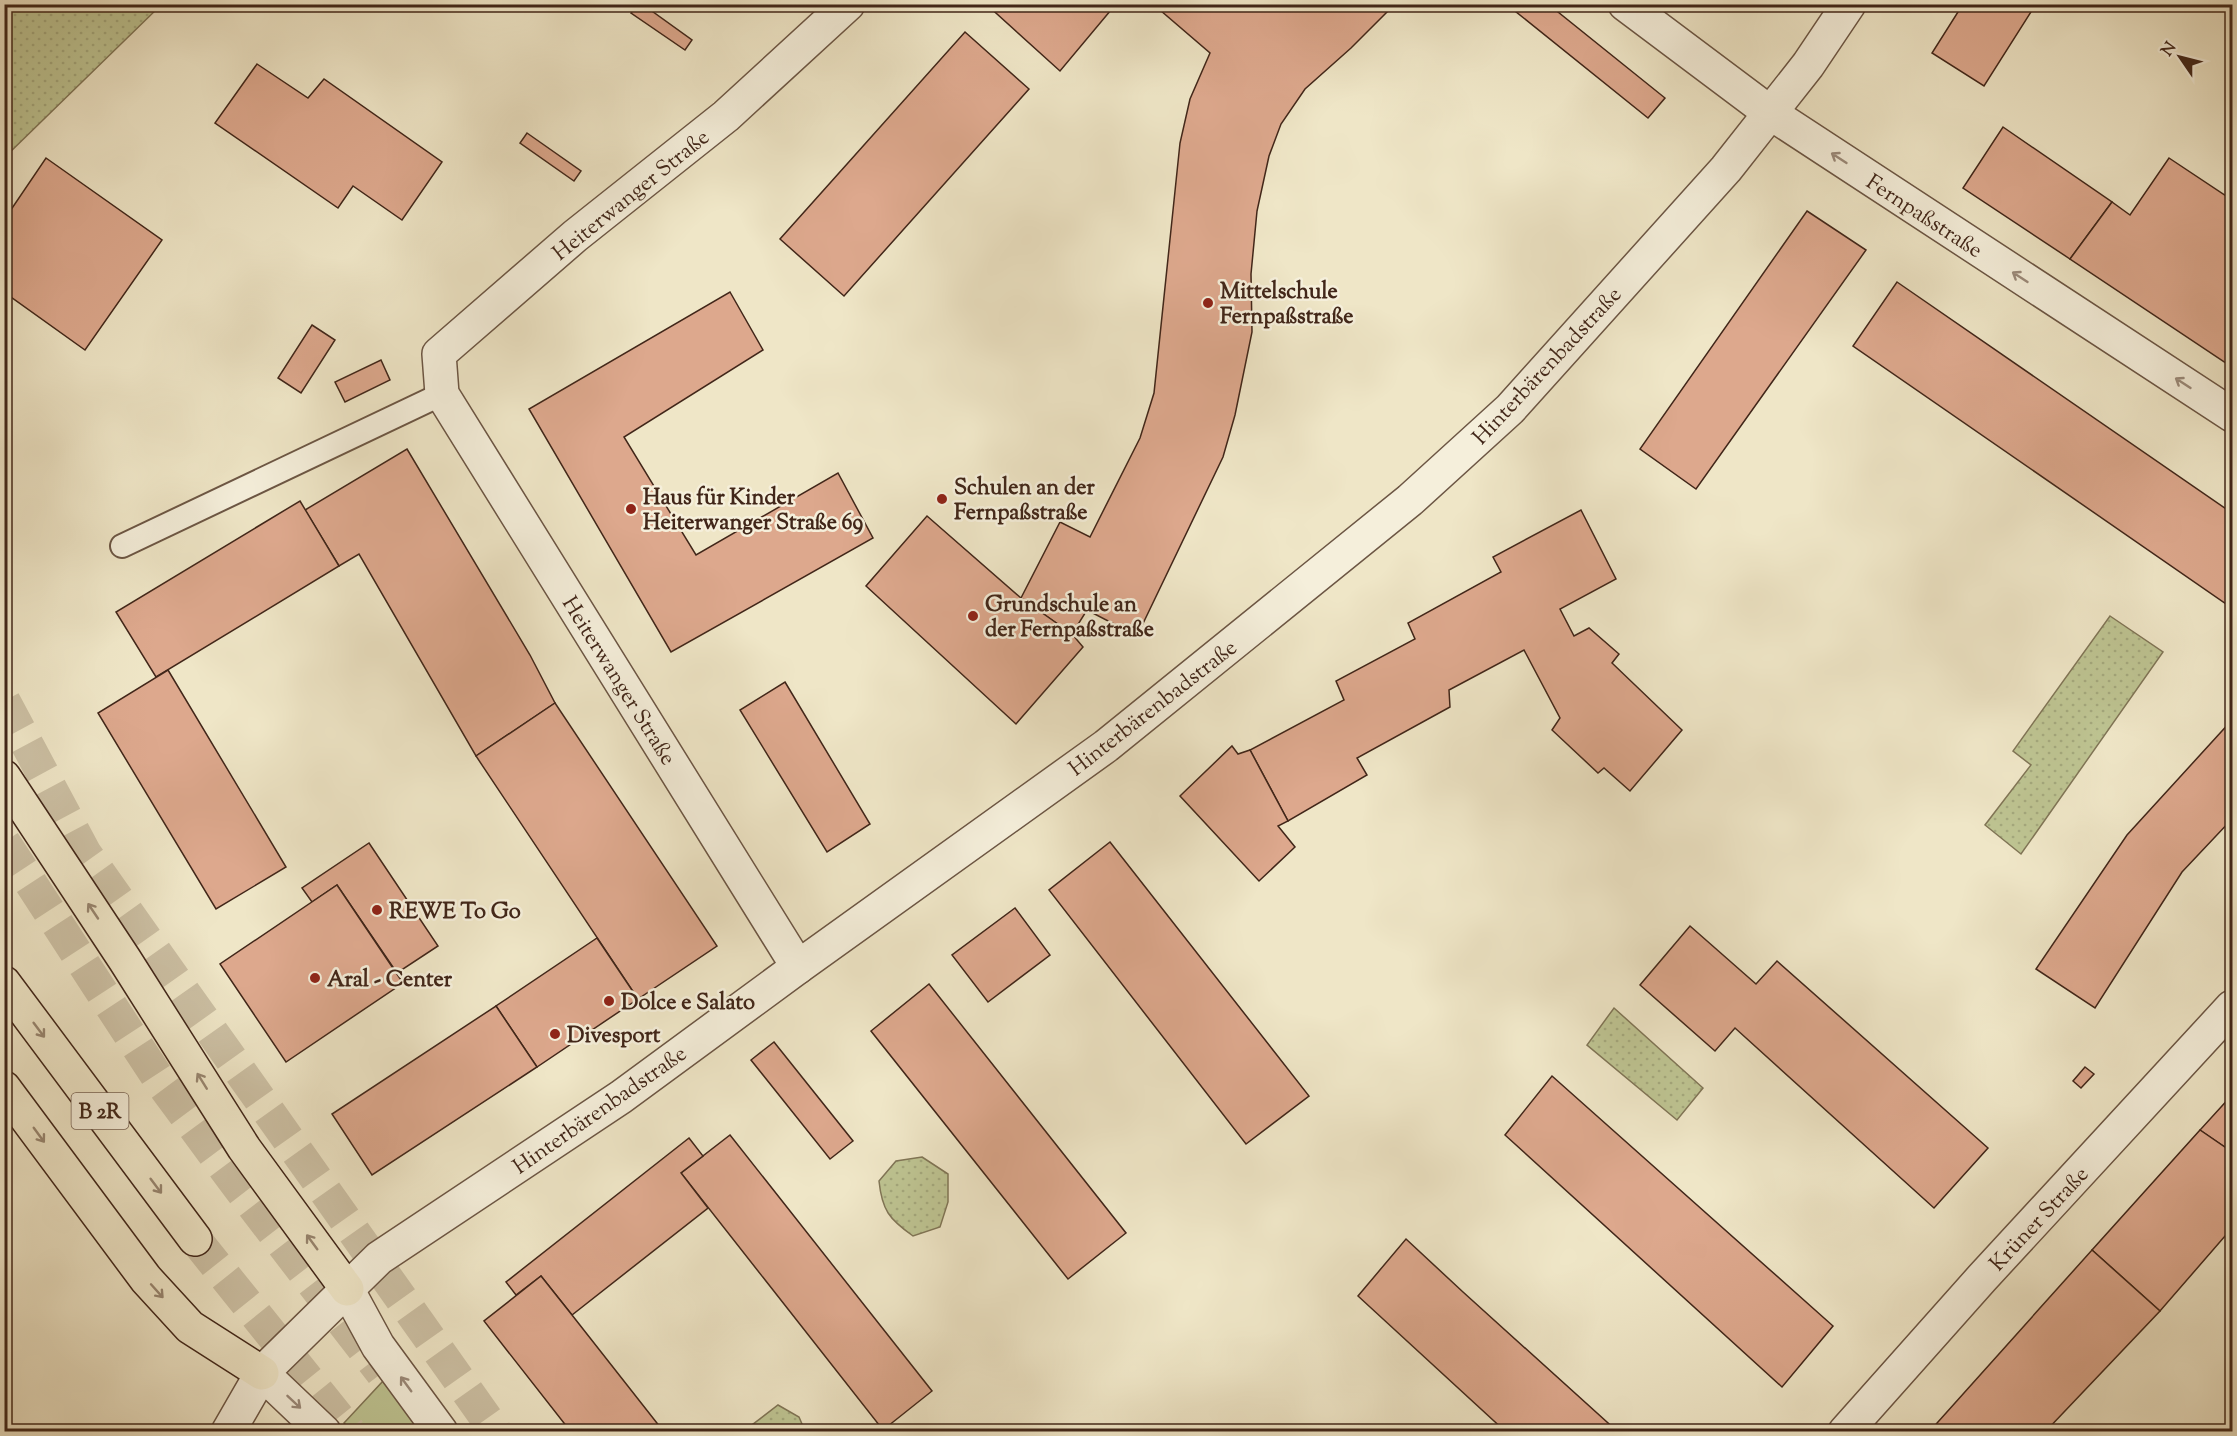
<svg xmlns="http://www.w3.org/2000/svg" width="2237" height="1436" viewBox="0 0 2237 1436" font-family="'Sorts Mill Goudy',serif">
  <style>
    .grass { fill: #bec492; stroke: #807556; stroke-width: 1.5 }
    .park { fill: url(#park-dots); stroke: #807556; stroke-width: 1.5 }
    .building { fill: #dda88d; stroke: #412619; stroke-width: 1.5 }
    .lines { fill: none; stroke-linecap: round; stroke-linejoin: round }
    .trunk-tunnel { stroke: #ccc0a4; stroke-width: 33; stroke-dasharray: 33 16; stroke-linecap: butt }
    .motorway-tunnel { stroke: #ccc0a4; stroke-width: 33; stroke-dasharray: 33 16; stroke-linecap: butt }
    .service-casing { stroke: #6c5644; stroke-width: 26 }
    .minor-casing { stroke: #6c5644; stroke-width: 36 }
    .tertiary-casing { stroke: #6c5644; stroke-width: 36 }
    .trunk-casing { stroke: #412619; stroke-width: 36 }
    .service { stroke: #f5efdb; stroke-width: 22 }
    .minor { stroke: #f5efdb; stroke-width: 33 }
    .tertiary { stroke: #f5efdb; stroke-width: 33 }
    .trunk { stroke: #efe6c7; stroke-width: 33 }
    .oneway { stroke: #9b8a7a }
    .oneway2 { stroke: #988670 }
    .poi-dot { fill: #8f2418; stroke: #f5efdb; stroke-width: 2 }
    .labels { text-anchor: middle; stroke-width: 5; stroke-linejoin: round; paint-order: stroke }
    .shield { fill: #f5efdb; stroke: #776253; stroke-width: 1.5 }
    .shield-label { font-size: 21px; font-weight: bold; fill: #412619 }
    .street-label { font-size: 22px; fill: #412619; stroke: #f5efdb }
    .poi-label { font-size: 22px; font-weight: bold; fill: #412619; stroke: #f5efdb; text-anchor: start }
  </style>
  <defs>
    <pattern id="park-dots" width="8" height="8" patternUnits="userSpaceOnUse" patternTransform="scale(1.5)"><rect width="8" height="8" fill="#bec492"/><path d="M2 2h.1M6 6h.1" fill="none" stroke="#a4a87d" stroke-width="1.8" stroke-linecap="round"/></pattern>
  </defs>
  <rect width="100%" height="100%" fill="#efe6c7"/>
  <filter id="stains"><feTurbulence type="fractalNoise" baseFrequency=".00333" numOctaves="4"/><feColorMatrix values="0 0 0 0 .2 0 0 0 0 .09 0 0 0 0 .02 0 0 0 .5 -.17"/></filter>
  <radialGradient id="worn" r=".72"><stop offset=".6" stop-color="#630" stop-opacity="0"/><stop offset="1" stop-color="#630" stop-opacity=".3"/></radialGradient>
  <!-- grass -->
  <polygon class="grass" points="384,1380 423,1431 351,1431 344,1423"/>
  <!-- park -->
  <g class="park">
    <polygon points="5,4 161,4 161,5 5,157"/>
    <polygon points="2110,616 2163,652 2021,854 1985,825 2031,765 2013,751"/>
    <polygon points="1614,1008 1703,1088 1677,1120 1587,1045"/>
    <path d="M 922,1157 L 948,1174 L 948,1202 L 940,1227 L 913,1236 C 889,1219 882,1210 879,1181 L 896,1161 Z"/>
    <polygon points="778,1405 799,1417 805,1431 744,1431"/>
  </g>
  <!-- building -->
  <g class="building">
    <polygon points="637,4 642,4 692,40 685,50 631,13"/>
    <polygon points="986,4 1116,4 1060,71"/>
    <polygon points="1153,4 1395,4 1351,48 1305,89 1281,124 1269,156 1257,211 1251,274 1252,332 1235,415 1223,457 1137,636 1087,610 1072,634 1021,598 1060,522 1090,537 1140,438 1154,393 1180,143 1190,99 1210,53"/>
    <polygon points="1520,4 1548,4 1665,98 1648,118 1515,11"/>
    <polygon points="1963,4 2036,4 1984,86 1932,53"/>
    <polygon points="965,32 1029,89 844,296 780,239"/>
    <polygon points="257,64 308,98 324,79 442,162 402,220 353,186 338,208 215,123"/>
    <polygon points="2003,127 2112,202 2070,259 1963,188"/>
    <polygon points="527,133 581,171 574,181 520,143"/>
    <polygon points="46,158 162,240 85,350 4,292 4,220"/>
    <polygon points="2169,158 2232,200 2232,367 2070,259 2112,202 2130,215"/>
    <polygon points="1807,211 1866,250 1696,489 1640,449"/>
    <polygon points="1897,282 2232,513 2232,608 1853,346"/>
    <polygon points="730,292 763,350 624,437 696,555 838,473 873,538 671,652 529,409"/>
    <polygon points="312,325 335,340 301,393 278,378"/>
    <polygon points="381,360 390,380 345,402 335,382"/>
    <polygon points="407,449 530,655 555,703 476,756 359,554 339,566 305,510"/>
    <polygon points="300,501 339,566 156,677 116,612"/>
    <polygon points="1581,510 1616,579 1560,609 1574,636 1589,628 1619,654 1612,663 1682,730 1630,791 1604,768 1598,773 1552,730 1560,718 1524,650 1449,690 1450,707 1357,758 1367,775 1288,821 1250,750 1344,700 1336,681 1415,639 1408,623 1501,572 1493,557"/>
    <polygon points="927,516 1021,598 1072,634 1083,647 1016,724 866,586"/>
    <polygon points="168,670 286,867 216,909 98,713"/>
    <polygon points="785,682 870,824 827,852 740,710"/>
    <polygon points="555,703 717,946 638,999 476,756"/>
    <polygon points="2232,720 2232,819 2182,872 2095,1008 2036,969 2127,835"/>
    <polygon points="1232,746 1238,754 1250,750 1288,821 1278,826 1295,847 1259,881 1180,796"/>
    <polygon points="1110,842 1309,1096 1246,1144 1049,890"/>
    <polygon points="369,843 438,946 397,973 337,885 312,902 302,888"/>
    <polygon points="337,885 403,983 286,1062 220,964"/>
    <polygon points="1015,908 1050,955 988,1002 952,955"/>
    <polygon points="1690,926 1756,984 1777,961 1988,1148 1934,1208 1735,1028 1715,1051 1640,985"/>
    <polygon points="597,938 638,999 537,1067 496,1006"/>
    <polygon points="929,984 1126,1233 1068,1279 871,1031"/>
    <polygon points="496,1006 537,1067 372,1175 332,1114"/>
    <polygon points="774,1042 853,1141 830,1159 751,1060"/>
    <polygon points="2085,1067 2094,1074 2081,1088 2073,1081"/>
    <polygon points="1552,1076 1833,1326 1782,1387 1505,1135"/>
    <polygon points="2232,1095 2232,1152 2200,1130"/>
    <polygon points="2200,1130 2232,1152 2232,1228 2160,1311 2092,1250"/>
    <polygon points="730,1135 932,1391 883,1430 681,1173"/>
    <polygon points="689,1138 703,1156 681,1173 708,1208 572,1315 541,1276 516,1295 506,1282"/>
    <polygon points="1406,1239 1463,1292 1618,1432 1506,1432 1358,1296"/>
    <polygon points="2092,1250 2160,1311 2045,1432 1929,1432"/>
    <polygon points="541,1276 572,1315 664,1432 571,1432 484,1321"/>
  </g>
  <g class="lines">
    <!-- trunk-tunnel -->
    <g class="trunk-tunnel">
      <polyline points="4,842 160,1081 237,1185 382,1373"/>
      <polyline points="195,1239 350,1432"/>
    </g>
    <!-- motorway-tunnel -->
    <polyline class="motorway-tunnel" points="4,701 85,853 496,1432"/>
    <defs>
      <polyline id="service" points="122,546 442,394"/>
      <g id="minor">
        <polyline points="1625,4 1769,112 2232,415"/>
        <polyline points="798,967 442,394 439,354 575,236 726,116 848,4"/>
        <polyline points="228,1432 262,1373 379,1258 621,1097 798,967 1106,746 1410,500 1510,409 1726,169 1808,65 1849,4"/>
        <polyline points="1845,1432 1982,1278 2232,1007"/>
      </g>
      <g id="tertiary">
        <polyline points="347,1289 378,1346 441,1432"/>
        <polyline points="262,1373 324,1432"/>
      </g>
      <g id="trunk">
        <polyline points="4,777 125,960 244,1148 347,1289"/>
        <polyline points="4,983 195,1239"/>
        <polyline points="4,1088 146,1279 190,1327 262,1373"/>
      </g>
    </defs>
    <!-- service casing -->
    <use href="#service" class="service-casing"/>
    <!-- minor casing -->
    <use href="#minor" class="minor-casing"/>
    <!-- tertiary casing -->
    <use href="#tertiary" class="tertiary-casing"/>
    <!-- trunk casing -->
    <use href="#trunk" class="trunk-casing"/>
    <!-- service -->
    <use href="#service" class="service"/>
    <!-- minor -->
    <use href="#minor" class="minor"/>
    <!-- tertiary -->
    <use href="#tertiary" class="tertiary"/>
    <!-- trunk -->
    <use href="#trunk" class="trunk"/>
  </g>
  <!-- one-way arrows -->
  <defs><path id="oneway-shaft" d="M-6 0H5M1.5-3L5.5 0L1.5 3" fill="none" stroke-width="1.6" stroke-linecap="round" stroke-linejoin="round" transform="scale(1.5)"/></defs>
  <g class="oneway">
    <use href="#oneway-shaft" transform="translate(1839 158) rotate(-147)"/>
    <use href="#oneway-shaft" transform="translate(2020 277) rotate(-147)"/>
    <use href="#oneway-shaft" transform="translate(2183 383) rotate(-147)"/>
    <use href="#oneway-shaft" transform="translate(406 1384) rotate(-126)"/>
    <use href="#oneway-shaft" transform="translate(294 1402) rotate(43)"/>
  </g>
  <g class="oneway2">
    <use href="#oneway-shaft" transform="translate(93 911) rotate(-124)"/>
    <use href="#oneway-shaft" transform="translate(39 1030) rotate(53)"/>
    <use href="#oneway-shaft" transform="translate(202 1081) rotate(-122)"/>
    <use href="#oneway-shaft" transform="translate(39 1135) rotate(54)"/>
    <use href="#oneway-shaft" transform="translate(156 1186) rotate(53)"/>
    <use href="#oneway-shaft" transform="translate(312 1242) rotate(-126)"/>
    <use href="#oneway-shaft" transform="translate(157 1291) rotate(48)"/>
  </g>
  <!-- markers -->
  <g class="poi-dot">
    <circle cx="1208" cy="303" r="6"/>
    <circle cx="942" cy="499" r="6"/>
    <circle cx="631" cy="509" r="6"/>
    <circle cx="973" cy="616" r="6"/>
    <circle cx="377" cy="910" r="6"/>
    <circle cx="315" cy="978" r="6"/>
    <circle cx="609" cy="1001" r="6"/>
    <circle cx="555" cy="1034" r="6"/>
  </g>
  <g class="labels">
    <!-- shield labels -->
    <rect class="shield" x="71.5" y="1093" width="57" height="36" rx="4.5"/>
    <g class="shield-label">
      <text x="100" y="1118">B 2R</text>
    </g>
    <!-- street labels -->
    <g class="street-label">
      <text transform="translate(630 194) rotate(-39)" y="8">Heiterwanger Straße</text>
      <text transform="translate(1925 215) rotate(33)" y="8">Fernpaßstraße</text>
      <text transform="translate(1546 365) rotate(-47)" y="8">Hinterbärenbadstraße</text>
      <text transform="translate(620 680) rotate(58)" y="8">Heiterwanger Straße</text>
      <text transform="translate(1152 707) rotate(-38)" y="8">Hinterbärenbadstraße</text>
      <text transform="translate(599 1109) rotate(-35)" y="8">Hinterbärenbadstraße</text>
      <text transform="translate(2038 1218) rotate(-47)" y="8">Krüner Straße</text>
    </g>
    <!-- poi labels -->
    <g class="poi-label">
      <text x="1220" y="298">Mittelschule<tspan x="1220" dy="25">Fernpaßstraße</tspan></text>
      <text x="954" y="494">Schulen an der<tspan x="954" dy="25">Fernpaßstraße</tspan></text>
      <text x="643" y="504">Haus für Kinder<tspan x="643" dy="25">Heiterwanger Straße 69</tspan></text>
      <text x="985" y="611">Grundschule an<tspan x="985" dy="25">der Fernpaßstraße</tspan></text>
      <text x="389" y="918">REWE To Go</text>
      <text x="327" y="986">Aral - Center</text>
      <text x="621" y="1009">Dolce e Salato</text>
      <text x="567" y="1042">Divesport</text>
    </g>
  </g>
  <!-- margin -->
  <rect width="2237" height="1436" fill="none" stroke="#efe6c7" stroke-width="24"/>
  <rect x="6" y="6" width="2225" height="1424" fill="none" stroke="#412619" stroke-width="3"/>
  <rect x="12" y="12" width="2213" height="1412" fill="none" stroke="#412619" stroke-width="1.5"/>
  <!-- north arrow -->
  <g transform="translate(2180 57) rotate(305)" stroke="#f5efdb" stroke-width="4.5" paint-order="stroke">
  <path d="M0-4.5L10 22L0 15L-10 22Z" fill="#412619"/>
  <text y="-9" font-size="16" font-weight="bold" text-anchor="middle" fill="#412619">N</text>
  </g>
  <rect width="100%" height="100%" filter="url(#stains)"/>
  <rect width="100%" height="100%" fill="url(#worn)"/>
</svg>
